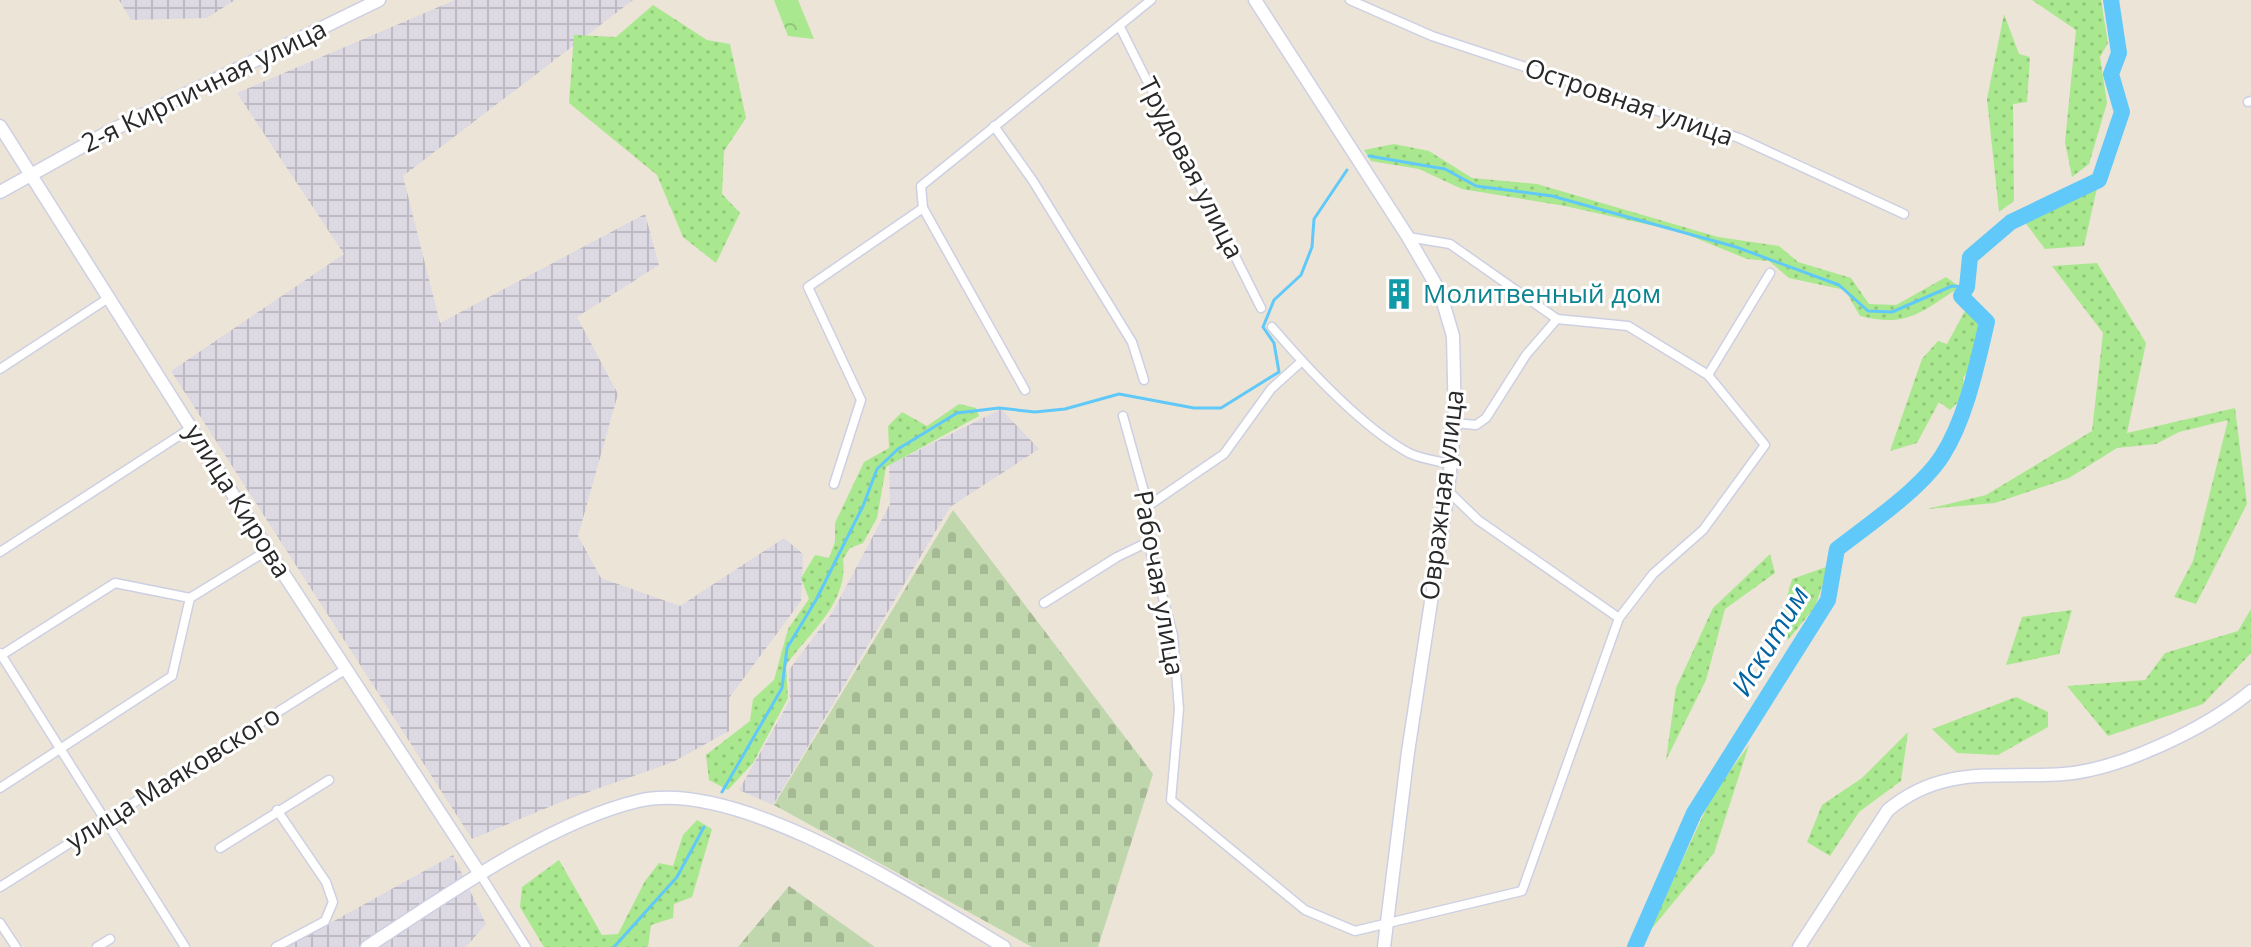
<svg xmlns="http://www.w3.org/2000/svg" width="2251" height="947" viewBox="0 0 2251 947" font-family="'Open Sans',sans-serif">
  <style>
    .industrial { fill: url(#industrial-grid) }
    .grass { fill: url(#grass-dots) }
    .forest { fill: url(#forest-crowns) }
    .cemetery { fill: url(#cemetery-stones) }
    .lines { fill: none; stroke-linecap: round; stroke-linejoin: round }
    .stream { stroke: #60c9f9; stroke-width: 3 }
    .river { stroke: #60c9f9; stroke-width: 16 }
    .street-casing { stroke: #cdd0e3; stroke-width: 11 }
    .secondary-casing { stroke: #cdd0e3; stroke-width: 15 }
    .street { stroke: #fff; stroke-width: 8 }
    .secondary { stroke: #fff; stroke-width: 12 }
    .labels { text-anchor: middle; stroke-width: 6; stroke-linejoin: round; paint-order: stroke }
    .street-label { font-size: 26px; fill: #282828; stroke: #fff }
    .culture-label { font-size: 26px; fill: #0d838f; stroke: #fff; text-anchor: start }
    .water-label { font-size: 28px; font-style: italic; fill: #0263a2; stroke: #fff }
  </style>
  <defs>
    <pattern id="industrial-grid" width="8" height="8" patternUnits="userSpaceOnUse" patternTransform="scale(2)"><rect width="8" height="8" fill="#ddd9e3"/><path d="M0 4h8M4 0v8" fill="none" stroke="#bebac3"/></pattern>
    <pattern id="grass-dots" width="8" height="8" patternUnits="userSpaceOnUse" patternTransform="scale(2)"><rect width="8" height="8" fill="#a9e88e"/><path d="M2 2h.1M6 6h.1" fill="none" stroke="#91c77a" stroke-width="1.8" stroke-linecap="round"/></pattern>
    <pattern id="forest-crowns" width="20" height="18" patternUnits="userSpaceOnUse" patternTransform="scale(2)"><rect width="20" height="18" fill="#a9e88e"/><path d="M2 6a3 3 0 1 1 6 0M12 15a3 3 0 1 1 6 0" fill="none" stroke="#91c77a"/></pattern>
    <pattern id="cemetery-stones" width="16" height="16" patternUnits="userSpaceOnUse" patternTransform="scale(2)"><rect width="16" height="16" fill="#c0d7ad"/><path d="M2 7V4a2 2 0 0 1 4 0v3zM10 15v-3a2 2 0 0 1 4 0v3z" fill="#a5b995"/></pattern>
  </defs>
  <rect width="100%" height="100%" fill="#ece4d7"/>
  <!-- industrial -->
  <g class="industrial">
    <polygon points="119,0 235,0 207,18 131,20"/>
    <polygon points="455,0 633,0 403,176 440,323 645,214 659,265 577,317 618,394 578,536 601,578 680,606 784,538 803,554 801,601 729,698 729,731 673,762 566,800 472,839 171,371 344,254 237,93"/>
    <polygon points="1001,409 1039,449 950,507 773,805 739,790 790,700 789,670 832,613 890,504 889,465"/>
    <polygon points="453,855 486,924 466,947 287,947"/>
  </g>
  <!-- grass -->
  <g class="grass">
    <polygon points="2032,0 2101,0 2108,43 2100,57 2107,103 2089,164 2072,177 2065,142 2076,30"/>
    <polygon points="653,5 707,40 730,44 746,118 724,151 722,194 740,213 716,263 683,237 657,175 569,103 574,35 616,37"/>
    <polygon points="2004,14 2019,54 2030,57 2027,102 2013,104 2014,201 1999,212 1987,99"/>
    <path d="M 1394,144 L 1429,151 L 1472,178 L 1537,184 L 1718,237 L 1779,246 L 1798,262 L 1851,278 L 1869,304 L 1896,305 L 1946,277 L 1960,287 C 1921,312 1907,328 1860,316 L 1845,290 L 1789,278 L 1769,261 L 1747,259 L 1681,232 L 1565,206 L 1462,189 L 1419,169 L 1371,161 L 1364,150 Z"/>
    <polygon points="2097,188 2084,246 2045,249 2024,221"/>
    <polygon points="2097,263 2146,343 2127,433 2235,408 2247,504 2196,604 2174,597 2193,561 2228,420 2179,432 2156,444 2117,448 2069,478 1995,503 1927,509 1986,495 2092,431 2103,333 2052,266"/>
    <polygon points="1966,309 1980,326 1974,364 1963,378 1964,396 1950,410 1939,402 1917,443 1890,451 1922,359 1938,341 1947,344"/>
    <path d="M 959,404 L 976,408 L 979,416 L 886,467 L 877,518 L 863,543 L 850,548 L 843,559 C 849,602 809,633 786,665 L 788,698 L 753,763 L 728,790 L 709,780 L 706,755 L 750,721 L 753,699 L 774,680 L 788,629 L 809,599 L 801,578 L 815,555 L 829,558 L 835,542 L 835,523 L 864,462 L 889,448 L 888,426 L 902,412 L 927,426 Z"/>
    <polygon points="1770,554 1775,573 1725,609 1706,680 1666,760 1676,688 1713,608"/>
    <polygon points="1829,566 1815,607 1788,640 1782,615 1792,579"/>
    <polygon points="2251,609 2251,653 2203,704 2108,736 2067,686 2145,680 2165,653 2238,631"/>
    <polygon points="2072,610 2059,654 2006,665 2022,617"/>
    <polygon points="2016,697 2048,712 2048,727 1998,755 1957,753 1932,729"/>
    <polygon points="1908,732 1901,781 1859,812 1830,856 1807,842 1822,805 1862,778"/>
    <polygon points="1749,745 1714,853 1649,932 1713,794"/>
    <polygon points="697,820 712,829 692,897 674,904 673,918 651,925 648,947 544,947 520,907 522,887 559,860 602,935 618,934 645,881 659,863 673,866 683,835"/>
  </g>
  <!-- forest -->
  <polygon class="forest" points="774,0 798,0 814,39 788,36"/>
  <!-- cemetery -->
  <g class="cemetery">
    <polygon points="953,510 1153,774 1098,947 1032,947 774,805"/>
    <polygon points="789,886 875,947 738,947"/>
  </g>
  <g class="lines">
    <!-- stream -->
    <g class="stream">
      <polyline points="1369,156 1445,169 1476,186 1552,196 1736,247 1839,285 1868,311 1892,312 1952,286 1967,287"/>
      <polyline points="722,792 782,688 787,648 816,600 863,506 877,469 898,449 957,413 999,408 1035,412 1065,409 1119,394 1194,408 1221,408 1279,372 1274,343 1263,327 1274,300 1301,275 1312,247 1314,219 1347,170"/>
      <polyline points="614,947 677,877 704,827"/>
    </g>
    <!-- river -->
    <path class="river" d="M 1635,947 L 1694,813 L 1828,600 L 1837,549 C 1868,525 1921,489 1942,456 C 1966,419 1977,364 1987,322 L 1961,296 L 1967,287 L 1970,257 L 2011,222 L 2099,180 L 2122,112 L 2111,74 L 2119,53 L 2111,0"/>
    <defs>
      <g id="street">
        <polyline points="1350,0 1432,36 1739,138 1904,214"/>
        <polyline points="1120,27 1261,308"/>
        <polyline points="2248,102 2251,101"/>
        <polyline points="994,126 1033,181 1132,342 1144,380"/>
        <path d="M 1272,327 C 1308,369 1360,426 1409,453 C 1421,459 1438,461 1451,464"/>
        <polyline points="0,369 110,297"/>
        <polyline points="1708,375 1770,273"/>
        <polyline points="1025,390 923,208 921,186 1151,0"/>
        <polyline points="1123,416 1148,506 1148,542 1173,635 1179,709 1171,800 1305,910 1355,931 1522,891 1619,618 1653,574 1703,530 1765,445 1708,375 1628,326 1557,319 1450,244 1408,237"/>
        <polyline points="1455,423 1476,425 1486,418 1526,355 1557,319"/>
        <polyline points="834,484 861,400 808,287 923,208"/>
        <polyline points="1448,491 1478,520 1619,618"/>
        <polyline points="1148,506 1224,454 1271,389 1302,361"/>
        <polyline points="0,552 191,428"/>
        <polyline points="1044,603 1117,557 1148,542"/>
        <polyline points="0,653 185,947"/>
        <polyline points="0,656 115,583 190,598"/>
        <polyline points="0,788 172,676 190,598 268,550"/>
        <polyline points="220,848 329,780"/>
        <polyline points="480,874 526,947"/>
        <polyline points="0,887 346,669"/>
        <polyline points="0,923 16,947"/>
        <polyline points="97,947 110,939"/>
        <polyline points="276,947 325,921 333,902 326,882 277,810"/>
      </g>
      <g id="secondary">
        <polyline points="1255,0 1408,237 1440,292 1453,336 1455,423 1448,491 1408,752 1384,947"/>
        <polyline points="0,126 268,550 480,874"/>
        <polyline points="0,192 110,131 379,0"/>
        <path d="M 367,947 C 444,897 549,822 638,801 C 738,777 919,896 1004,947"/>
        <path d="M 1799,947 L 1888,810 C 1944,764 1996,779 2063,774 C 2120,770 2207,728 2251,691"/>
      </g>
    </defs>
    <!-- street casing -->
    <use href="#street" class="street-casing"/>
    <!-- secondary casing -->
    <use href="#secondary" class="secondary-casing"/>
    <!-- street -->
    <use href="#street" class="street"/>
    <!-- secondary -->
    <use href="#secondary" class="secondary"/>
  </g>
  <!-- icons -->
  <defs>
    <symbol id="building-bare" viewBox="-9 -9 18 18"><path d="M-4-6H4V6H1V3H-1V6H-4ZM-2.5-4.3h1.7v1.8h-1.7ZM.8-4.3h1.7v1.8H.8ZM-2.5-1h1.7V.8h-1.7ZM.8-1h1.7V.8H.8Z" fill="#0f9aa8" stroke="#fff" stroke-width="2.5" paint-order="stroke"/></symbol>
  </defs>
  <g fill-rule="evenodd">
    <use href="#building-bare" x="1377" y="272" width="44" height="44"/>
  </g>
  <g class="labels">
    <!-- street labels -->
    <g class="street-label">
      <text transform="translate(204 86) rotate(-26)" y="9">2-я Кирпичная улица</text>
      <text transform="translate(1629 102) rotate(19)" y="9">Островная улица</text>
      <text transform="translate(1191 168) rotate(63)" y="9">Трудовая улица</text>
      <text transform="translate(1442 495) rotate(-83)" y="9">Овражная улица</text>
      <text transform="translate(238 501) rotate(58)" y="9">улица Кирова</text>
      <text transform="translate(1159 583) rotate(80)" y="9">Рабочая улица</text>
      <text transform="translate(173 778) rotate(-32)" y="9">улица Маяковского</text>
    </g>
    <!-- culture labels -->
    <g class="culture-label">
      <text x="1423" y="303">Молитвенный дом</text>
    </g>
    <!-- water labels -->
    <g class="water-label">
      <text transform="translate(1770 641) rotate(-59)" y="10">Искитим</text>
    </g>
  </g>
</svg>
